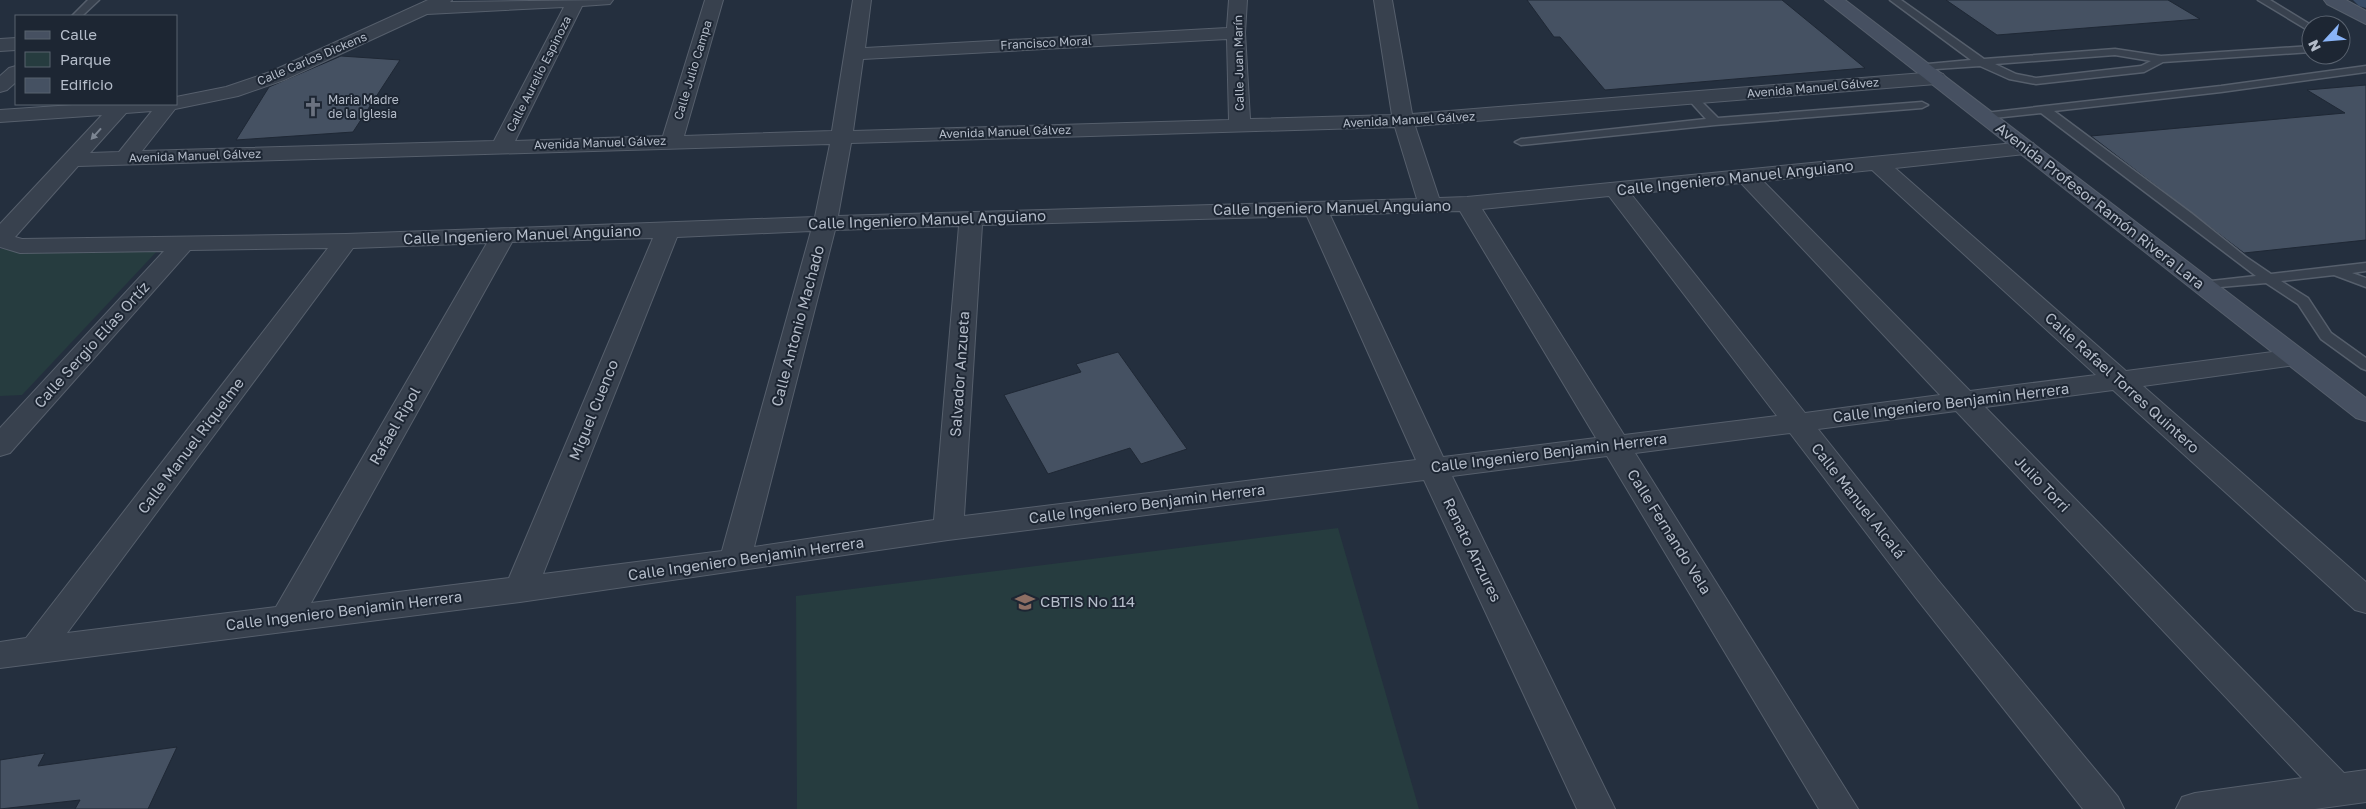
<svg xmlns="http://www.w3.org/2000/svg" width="2366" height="809" viewBox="0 0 2366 809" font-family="'Golos Text',sans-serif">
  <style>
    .green { fill: #263c3f }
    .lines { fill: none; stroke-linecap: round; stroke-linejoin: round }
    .canal { fill: #394c67; fill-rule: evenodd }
    .building { fill: #455162; stroke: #1f2835 }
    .service-casing { stroke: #565f6c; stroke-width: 3 }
    .minor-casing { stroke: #565f6c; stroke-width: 2 }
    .secondary-casing { stroke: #565f6c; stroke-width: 2 }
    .service { fill: #38414e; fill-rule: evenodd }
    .minor { fill: #38414e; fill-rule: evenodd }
    .secondary { fill: #465061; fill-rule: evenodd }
    .oneway { fill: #7c8592 }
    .labels { text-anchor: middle; stroke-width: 4; stroke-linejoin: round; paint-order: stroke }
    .far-street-label { font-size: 12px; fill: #b4bcc9; stroke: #1d2633 }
    .far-poi-label { font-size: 12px; fill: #b4bcc9; stroke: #1d2633; text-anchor: start }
    .street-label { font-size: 15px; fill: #b4bcc9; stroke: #1d2633 }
    .poi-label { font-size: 15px; fill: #b4bcc9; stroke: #1d2633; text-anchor: start }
  </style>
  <rect width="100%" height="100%" fill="#242f3e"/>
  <!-- green -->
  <g class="green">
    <polygon points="0,249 158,250 22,395 0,396"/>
    <polygon points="1338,528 1419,809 797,809 796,596"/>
  </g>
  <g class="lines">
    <!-- canal -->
    <polygon class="canal" points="2353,0 2366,0 2366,8 2359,6"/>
  </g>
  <!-- building -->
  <g class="building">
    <polygon points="1527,0 1782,0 1865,68 1605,90 1560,37 1554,37"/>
    <polygon points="1946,0 2168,0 2200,19 1997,35"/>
    <polygon points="341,56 400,60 353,132 236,140 269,87"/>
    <polygon points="2366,85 2366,240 2244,253 2091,136 2345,113 2307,90"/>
    <polygon points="1118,352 1187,449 1141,464 1130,448 1048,474 1004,395 1081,372 1076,364"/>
    <polygon points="177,747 148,809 75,809 80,800 0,809 0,760 45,753 38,766"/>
  </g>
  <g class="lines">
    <defs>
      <g id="service">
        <polygon points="88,0 99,0 82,16 72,16"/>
        <path d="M 1890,0 L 1901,0 L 1984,59 L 2115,49 L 2161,56 L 2311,46 L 2311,52 L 2163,62 L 2144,72 L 2036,84 L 2009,79 L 1980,66 L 1921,70 L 1917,69 L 1917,65 L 1971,60 ZM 2115,55 L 2151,61 L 2141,66 L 2036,78 L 2016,74 L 1995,64 Z"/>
        <polygon points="2258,0 2270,0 2311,25 2311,32"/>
        <polygon points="2366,66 2366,72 2221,92 2054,111 2191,213 2246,257 2271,274 2366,263 2366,271 2352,273 2366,278 2366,287 2334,275 2281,281 2308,298 2331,333 2366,358 2366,370 2361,368 2321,339 2298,304 2266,283 2197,289 2195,286 2202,282 2256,276 2041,113 1985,119 1979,116 1985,113 2221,86"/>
        <polygon points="1692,95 1696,96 1718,118 1922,102 1928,105 1922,108 1715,125 1521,145 1515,142 1521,139 1706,119 1687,98"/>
      </g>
      <g id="minor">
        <path d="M 428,0 L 452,0 L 450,2 L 613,0 L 610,4 L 582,6 L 515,141 L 663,136 L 705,0 L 723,0 L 684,136 L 832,131 L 853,0 L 871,0 L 865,48 L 1227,28 L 1229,0 L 1247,0 L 1245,33 L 1250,119 L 1392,115 L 1374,0 L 1392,0 L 1412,114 L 1936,72 L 1943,74 L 1946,78 L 1943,82 L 1936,84 L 1415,126 L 1439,198 L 1467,197 L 2025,142 L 2033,143 L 2036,148 L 2033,153 L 2025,154 L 1895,168 L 2126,371 L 2295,349 L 2304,351 L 2308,357 L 2304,363 L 2295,365 L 2143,386 L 2366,582 L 2366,613 L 2355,610 L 2113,390 L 1985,407 L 2344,773 L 2366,770 L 2366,802 L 2315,809 L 2176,809 L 2182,797 L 2195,793 L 2302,778 L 1956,411 L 1818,429 L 1938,580 L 2118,797 L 2124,809 L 2083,809 L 1916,598 L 1790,433 L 1635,453 L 1858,809 L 1819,809 L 1607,456 L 1452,476 L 1615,809 L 1577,809 L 1424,480 L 948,540 L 520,602 L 0,668 L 0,642 L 26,638 L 328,248 L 190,250 L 10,453 L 0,456 L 0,428 L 164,251 L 20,253 L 0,247 L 0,224 L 102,115 L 0,122 L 0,110 L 87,104 L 176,104 L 176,97 L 226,87 L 270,72 ZM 564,7 L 494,141 L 142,151 L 175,109 L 238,96 L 284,80 L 427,14 ZM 1227,39 L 1229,120 L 853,131 L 863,59 ZM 152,111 L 119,152 L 90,153 L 126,113 ZM 1395,127 L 1417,199 L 838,216 L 851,143 ZM 830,144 L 815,217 L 346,234 L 22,239 L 15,237 L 78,166 ZM 1872,170 L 2096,375 L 1970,391 L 1763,181 ZM 1741,183 L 1940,395 L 1805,413 L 1631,194 ZM 1609,196 L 1777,416 L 1624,435 L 1482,209 ZM 1460,211 L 1596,438 L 1443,457 L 1330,215 ZM 1307,216 L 1416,460 L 964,516 L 982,225 ZM 959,226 L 934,520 L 754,547 L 835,230 ZM 811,231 L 722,551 L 543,574 L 677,237 ZM 653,238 L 509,578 L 311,603 L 512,242 ZM 487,243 L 276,607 L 67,633 L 353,248 Z"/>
        <polygon points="16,38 16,50 0,51 0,39"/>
        <polygon points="16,66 16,82 7,90 0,92 0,76 9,68"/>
      </g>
      <g id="secondary">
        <polygon points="1825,0 1845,0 2366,398 2366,421 2356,418"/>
        <polygon points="2324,0 2346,0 2366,11 2366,24 2327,4"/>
      </g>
    </defs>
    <!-- service casing -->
    <use href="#service" class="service-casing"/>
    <!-- minor casing -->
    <use href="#minor" class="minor-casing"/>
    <!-- secondary casing -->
    <use href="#secondary" class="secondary-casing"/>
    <!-- service -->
    <use href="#service" class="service"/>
    <!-- minor -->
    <use href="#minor" class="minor"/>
    <!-- secondary -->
    <use href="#secondary" class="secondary"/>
  </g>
  <!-- one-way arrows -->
  <defs><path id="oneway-solid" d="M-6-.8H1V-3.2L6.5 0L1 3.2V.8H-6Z" transform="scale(1.25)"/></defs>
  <use class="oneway" href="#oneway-solid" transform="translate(96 134) rotate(132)"/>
  <!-- icons -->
  <defs>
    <symbol id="church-bare" viewBox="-9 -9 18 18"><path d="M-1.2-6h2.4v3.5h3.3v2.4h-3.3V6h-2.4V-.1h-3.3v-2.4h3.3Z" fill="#6b7280" stroke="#1d2633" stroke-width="2.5" paint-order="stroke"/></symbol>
    <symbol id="school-bare" viewBox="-9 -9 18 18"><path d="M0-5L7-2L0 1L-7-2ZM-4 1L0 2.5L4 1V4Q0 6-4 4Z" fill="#8d6e63" stroke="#1d2633" stroke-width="2.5" paint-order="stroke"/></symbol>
  </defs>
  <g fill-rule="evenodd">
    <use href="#church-bare" x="299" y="93" width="28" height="28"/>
    <use href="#school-bare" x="1011" y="588" width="28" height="28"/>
  </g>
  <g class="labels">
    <!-- far-street labels -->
    <g class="far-street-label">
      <text transform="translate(1046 43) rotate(-3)" y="4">Francisco Moral</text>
      <text transform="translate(312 59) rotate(-23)" y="4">Calle Carlos Dickens</text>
      <text transform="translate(1239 63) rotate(-91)" y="4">Calle Juan Marín</text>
      <text transform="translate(693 70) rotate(-73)" y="4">Calle Julio Campa</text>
      <text transform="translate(539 74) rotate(-63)" y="4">Calle Aurelio Espinoza</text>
      <text transform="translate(1813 88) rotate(-5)" y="4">Avenida Manuel Gálvez</text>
      <text transform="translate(1409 120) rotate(-3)" y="4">Avenida Manuel Gálvez</text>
      <text transform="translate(1005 132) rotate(-2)" y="4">Avenida Manuel Gálvez</text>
      <text transform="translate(600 143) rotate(-2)" y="4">Avenida Manuel Gálvez</text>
      <text transform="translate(195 156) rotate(-2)" y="4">Avenida Manuel Gálvez</text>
    </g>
    <!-- far-poi labels -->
    <g class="far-poi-label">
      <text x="328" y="104">Maria Madre<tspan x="328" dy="14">de la Iglesia</tspan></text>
    </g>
    <!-- street labels -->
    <g class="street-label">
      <text transform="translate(1735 178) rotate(-6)" y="5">Calle Ingeniero Manuel Anguiano</text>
      <text transform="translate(2100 206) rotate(38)" y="5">Avenida Profesor Ramón Rivera Lara</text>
      <text transform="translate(1332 208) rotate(-1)" y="5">Calle Ingeniero Manuel Anguiano</text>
      <text transform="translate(927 220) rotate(-2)" y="5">Calle Ingeniero Manuel Anguiano</text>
      <text transform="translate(522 235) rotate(-2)" y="5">Calle Ingeniero Manuel Anguiano</text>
      <text transform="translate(798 326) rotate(-75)" y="5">Calle Antonio Machado</text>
      <text transform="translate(92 345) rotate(-48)" y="5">Calle Sergio Elías Ortíz</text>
      <text transform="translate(960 374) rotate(-86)" y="5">Salvador Anzueta</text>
      <text transform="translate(2122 383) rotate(42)" y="5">Calle Rafael Torres Quintero</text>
      <text transform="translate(1951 403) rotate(-7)" y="5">Calle Ingeniero Benjamin Herrera</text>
      <text transform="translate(594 410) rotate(-68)" y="5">Miguel Cuenco</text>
      <text transform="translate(395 426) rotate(-60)" y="5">Rafael Ripol</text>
      <text transform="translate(191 446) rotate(-53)" y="5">Calle Manuel Riquelme</text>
      <text transform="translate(1549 453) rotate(-7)" y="5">Calle Ingeniero Benjamin Herrera</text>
      <text transform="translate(2042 484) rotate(46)" y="5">Julio Torri</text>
      <text transform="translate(1858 501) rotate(52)" y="5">Calle Manuel Alcalá</text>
      <text transform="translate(1147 504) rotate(-7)" y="5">Calle Ingeniero Benjamin Herrera</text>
      <text transform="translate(1669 532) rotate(58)" y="5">Calle Fernando Vela</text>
      <text transform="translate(1472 550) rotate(64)" y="5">Renato Anzures</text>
      <text transform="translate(746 559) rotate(-8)" y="5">Calle Ingeniero Benjamin Herrera</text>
      <text transform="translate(344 611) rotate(-7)" y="5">Calle Ingeniero Benjamin Herrera</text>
    </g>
    <!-- poi labels -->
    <g class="poi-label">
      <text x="1040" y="607">CBTIS No 114</text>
    </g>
  </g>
  <!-- legend -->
  <rect x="15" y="15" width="162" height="90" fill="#1d2633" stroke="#59626f"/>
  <rect x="25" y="31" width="25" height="8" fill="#465061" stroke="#59626f"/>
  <text x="60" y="40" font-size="15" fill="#b4bcc9">Calle</text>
  <rect x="25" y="52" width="25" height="15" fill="#263c3f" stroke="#59626f"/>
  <text x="60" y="65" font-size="15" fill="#b4bcc9">Parque</text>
  <rect x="25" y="78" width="25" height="15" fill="#455162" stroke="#59626f"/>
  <text x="60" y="90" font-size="15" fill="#b4bcc9">Edificio</text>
  <!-- north arrow -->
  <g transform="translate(2326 40) rotate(244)"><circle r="24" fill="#1d2633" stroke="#59626f"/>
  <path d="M0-4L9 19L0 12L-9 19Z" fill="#8ab4f8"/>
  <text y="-8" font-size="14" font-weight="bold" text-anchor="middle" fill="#b4bcc9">N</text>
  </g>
</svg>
